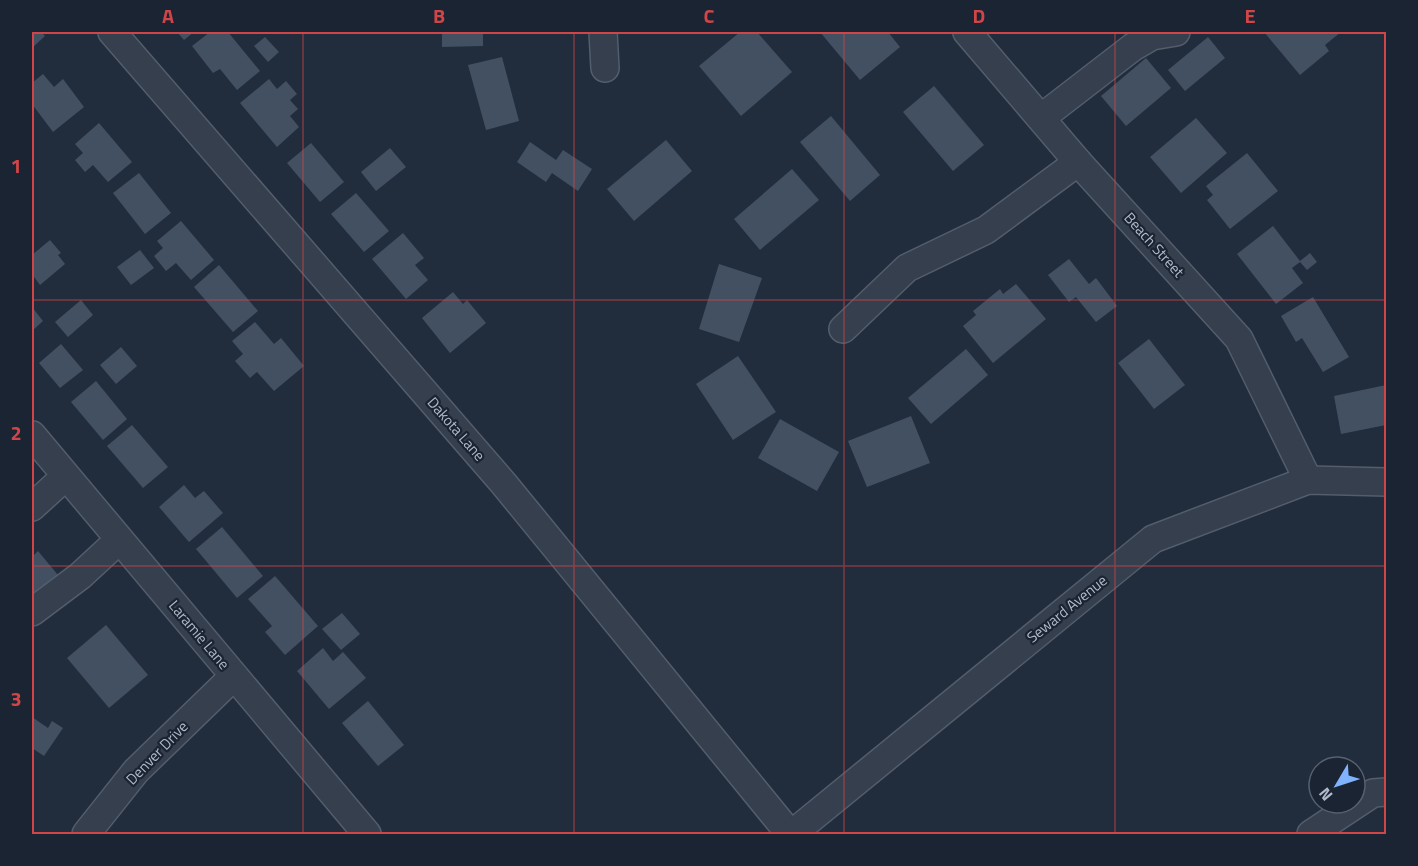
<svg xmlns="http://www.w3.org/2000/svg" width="1418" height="866" viewBox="0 0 1418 866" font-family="'Titillium Web',sans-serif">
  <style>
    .building { fill: #425062 }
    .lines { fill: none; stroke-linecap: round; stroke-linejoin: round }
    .minor-casing { stroke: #535d6b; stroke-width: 30 }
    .minor { stroke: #353f4d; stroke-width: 27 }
    .grid { fill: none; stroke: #cf4548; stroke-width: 1.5; stroke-opacity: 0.55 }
    .labels { text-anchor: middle; stroke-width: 4.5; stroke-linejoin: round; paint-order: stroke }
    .street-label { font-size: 15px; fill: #b1bac9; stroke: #1b2432 }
    .neatline { fill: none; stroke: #cf4548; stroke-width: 2 }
    .grid-label { font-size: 20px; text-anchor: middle; font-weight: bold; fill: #cf4548 }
  </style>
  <rect width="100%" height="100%" fill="#212d3d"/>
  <!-- building -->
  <g class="building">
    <polygon points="32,32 41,32 45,36 32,48"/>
    <polygon points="177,32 194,32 184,40"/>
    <polygon points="210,32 228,32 260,71 237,90 220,69 213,73 192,46"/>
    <polygon points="442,32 483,32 483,46 442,47"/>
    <polygon points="740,32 757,32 792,72 741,116 699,66"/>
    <polygon points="820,32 888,32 900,47 860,80"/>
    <polygon points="1264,32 1341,32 1325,45 1329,51 1300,75"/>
    <polygon points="265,37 279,52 268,62 254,46"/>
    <polygon points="1208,37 1225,58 1185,91 1168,70"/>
    <polygon points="502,57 519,121 486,130 468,65"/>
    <polygon points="1146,58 1171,88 1126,126 1101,96"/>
    <polygon points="43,74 54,87 63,79 84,107 53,132 32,104 32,83"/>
    <polygon points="269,79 277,89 286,81 297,94 290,100 298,109 290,116 299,127 277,147 240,103"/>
    <polygon points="934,86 984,145 953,171 903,112"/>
    <polygon points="831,116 880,175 850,201 800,142"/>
    <polygon points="1196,118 1227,153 1181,193 1150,157"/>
    <polygon points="99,123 132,162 108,182 93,165 85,172 75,160 83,153 75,144"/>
    <polygon points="666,140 692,171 634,221 607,189"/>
    <polygon points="530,142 556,160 563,150 592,169 578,191 552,173 546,182 517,162"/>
    <polygon points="311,143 344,182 320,202 287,163"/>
    <polygon points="390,148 406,167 376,191 361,172"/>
    <polygon points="1247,153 1278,191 1230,229 1207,200 1213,195 1206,186"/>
    <polygon points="792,169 819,200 760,250 734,219"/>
    <polygon points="139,173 171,213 145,234 113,193"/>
    <polygon points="356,193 389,231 364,252 331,214"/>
    <polygon points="181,221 214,260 191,280 176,263 166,271 154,256 163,248 157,241"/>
    <polygon points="1273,226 1300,261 1310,253 1317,262 1307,270 1300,262 1292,268 1303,283 1276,304 1237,254"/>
    <polygon points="403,233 424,258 415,265 428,280 406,299 372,259"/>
    <polygon points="50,240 61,253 58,255 65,264 40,285 32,274 32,255"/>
    <polygon points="140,250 154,268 131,285 117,267"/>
    <polygon points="1069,259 1089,284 1096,278 1117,306 1096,322 1076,297 1069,302 1048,275"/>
    <polygon points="719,264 762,278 739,342 699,329"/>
    <polygon points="219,265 258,311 233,332 194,287"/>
    <polygon points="1016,284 1046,319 993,363 963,326 976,315 973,311 1000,289 1003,294"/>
    <polygon points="453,292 463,304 467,300 486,323 450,353 422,318"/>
    <polygon points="1313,297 1349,357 1323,372 1302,338 1296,342 1281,316"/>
    <polygon points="81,300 93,315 68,337 55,322"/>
    <polygon points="32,307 43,321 32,331"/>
    <polygon points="255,322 274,344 281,338 304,366 274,391 257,372 250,378 235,361 243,354 232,341"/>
    <polygon points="1149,339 1185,385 1154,409 1118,363"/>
    <polygon points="61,344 83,370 60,388 39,363"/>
    <polygon points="121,347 137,366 116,384 100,365"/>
    <polygon points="966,349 988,375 931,424 908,398"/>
    <polygon points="738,356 776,412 733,440 696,384"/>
    <polygon points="96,381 127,419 103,440 71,402"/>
    <polygon points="1386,385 1386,425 1341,434 1334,396"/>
    <polygon points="911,416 930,463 867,487 848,441"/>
    <polygon points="780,419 839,452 817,491 758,458"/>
    <polygon points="132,425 168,467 143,488 107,446"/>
    <polygon points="184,485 195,498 204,491 223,513 189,542 159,507"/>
    <polygon points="222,527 263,576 237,598 196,549"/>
    <polygon points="38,551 58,575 32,597 32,557"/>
    <polygon points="275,576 318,626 285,655 265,632 272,626 248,599"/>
    <polygon points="342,613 360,634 341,650 322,629"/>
    <polygon points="106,625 148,675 109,708 67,658"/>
    <polygon points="323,648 333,661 343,652 366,678 329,709 297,671"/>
    <polygon points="368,701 404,745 378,766 342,723"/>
    <polygon points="32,717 48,728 52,721 63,728 44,756 32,748"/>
  </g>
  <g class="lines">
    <defs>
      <g id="minor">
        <polyline points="112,32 504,484 790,834"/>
        <polyline points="603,32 605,68"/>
        <polyline points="967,32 1078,162 1239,339 1308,480"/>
        <polyline points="1041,118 1133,47 1152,36 1176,32"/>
        <polyline points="843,329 907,268 986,230 1078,162"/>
        <polyline points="32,435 367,834"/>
        <polyline points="32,507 66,476"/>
        <polyline points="32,612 80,576 119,540"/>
        <polyline points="86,834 136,771 233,677"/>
        <polyline points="792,834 1153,539 1308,480 1386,482"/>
        <polyline points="1311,834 1373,793 1386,792"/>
      </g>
    </defs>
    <!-- minor casing -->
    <use href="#minor" class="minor-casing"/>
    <!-- minor -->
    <use href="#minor" class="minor"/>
  </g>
  <!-- grid -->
  <path class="grid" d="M 303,32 L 303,834M 574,32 L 574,834M 844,32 L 844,834M 1115,32 L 1115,834M 32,300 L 1386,300M 32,566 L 1386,566"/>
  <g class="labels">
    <!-- street labels -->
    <g class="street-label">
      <text transform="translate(1154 245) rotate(48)" y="5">Beach Street</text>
      <text transform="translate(456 429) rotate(49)" y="5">Dakota Lane</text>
      <text transform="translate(1067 609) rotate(-39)" y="5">Seward Avenue</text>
      <text transform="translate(199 635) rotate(50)" y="5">Laramie Lane</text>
      <text transform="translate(157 753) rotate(-46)" y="5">Denver Drive</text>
    </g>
  </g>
  <!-- border -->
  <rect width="1418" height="866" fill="none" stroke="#1b2432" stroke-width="66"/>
  <!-- north arrow -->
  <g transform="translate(1337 785) rotate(231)"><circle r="28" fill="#1b2432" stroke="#57606e" stroke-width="1.5"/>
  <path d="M0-4.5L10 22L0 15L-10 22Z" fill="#80b2fe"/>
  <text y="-9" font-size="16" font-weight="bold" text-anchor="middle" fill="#b1bac9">N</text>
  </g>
  <rect x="33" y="33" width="1352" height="800" class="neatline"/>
  <g class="grid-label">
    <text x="168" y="23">A</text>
    <text x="439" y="23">B</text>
    <text x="709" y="23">C</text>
    <text x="979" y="23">D</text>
    <text x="1250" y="23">E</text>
    <text x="16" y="173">1</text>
    <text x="16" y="440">2</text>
    <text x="16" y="706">3</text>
  </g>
</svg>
